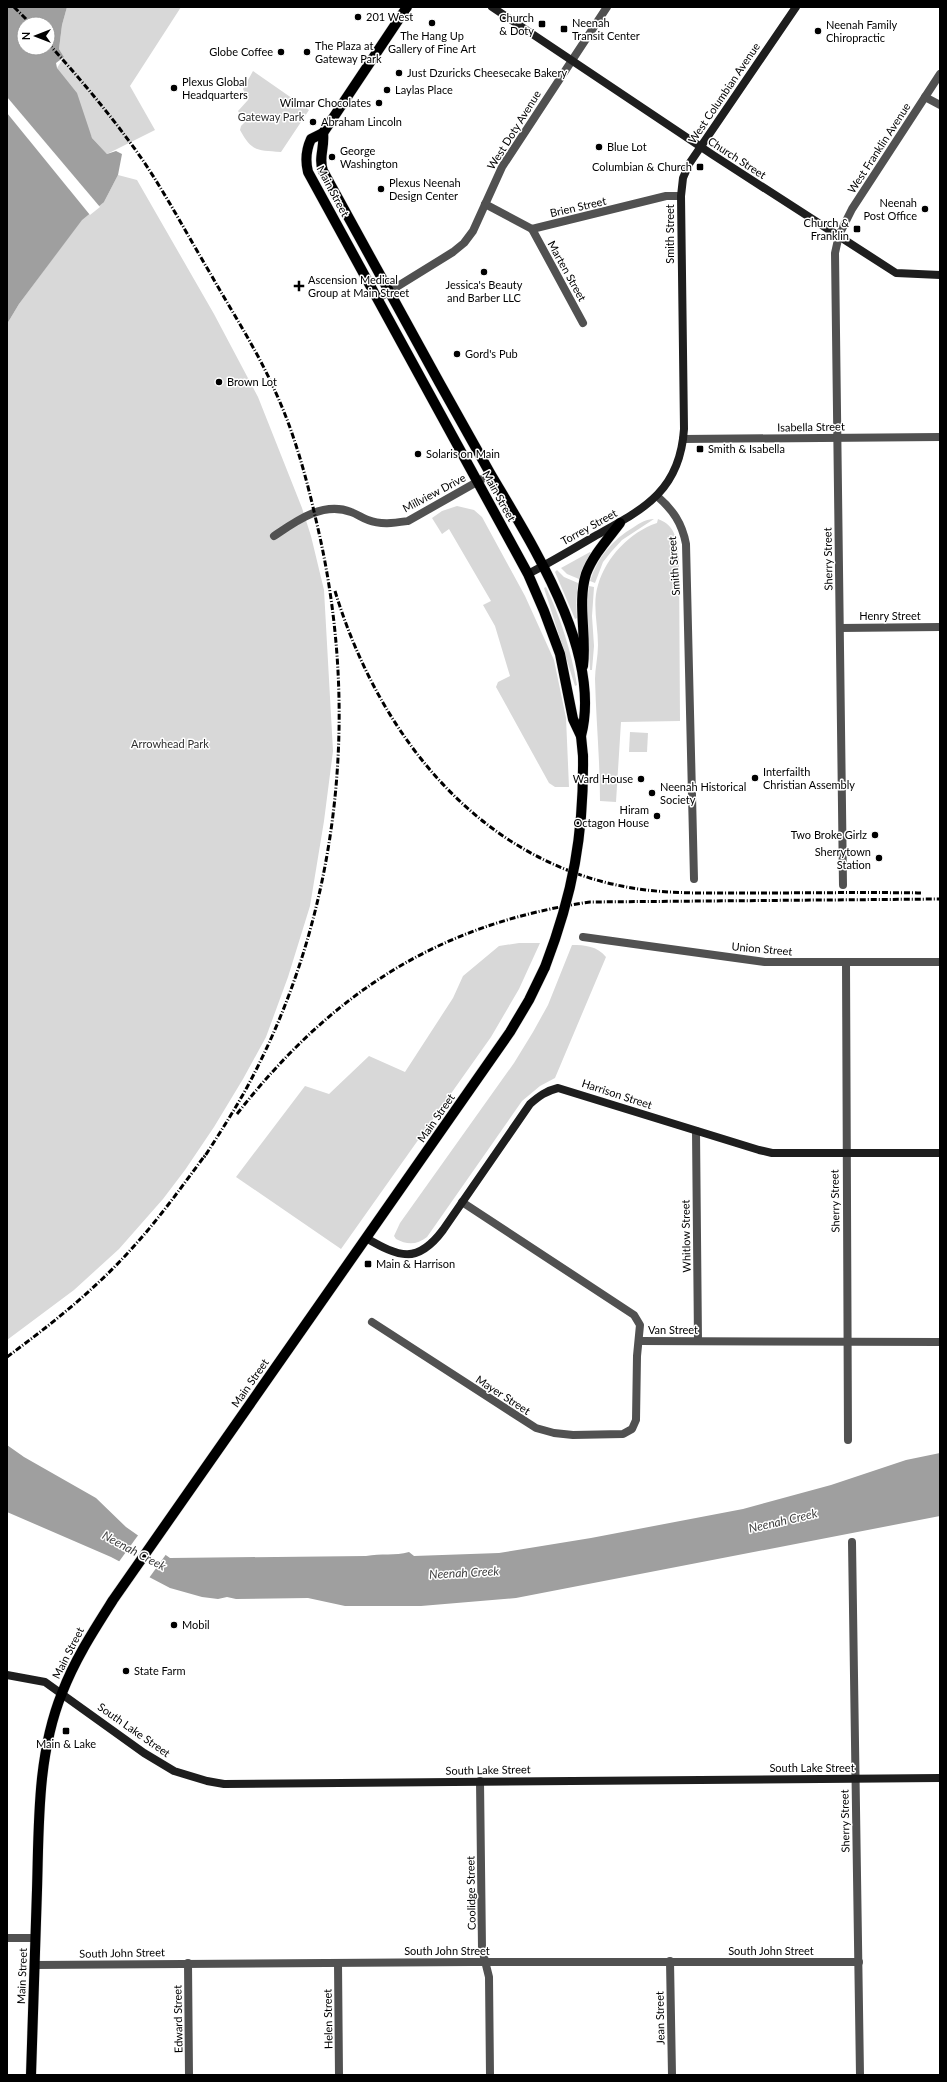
<svg xmlns="http://www.w3.org/2000/svg" width="947" height="2082" viewBox="0 0 947 2082" font-family="Lato,sans-serif">
  <style>
    .green { fill: #d8d8d8 }
    .water { fill: #9f9f9f; fill-rule: evenodd }
    .pier { fill: #fff }
    .lines { fill: none; stroke-linecap: round; stroke-linejoin: round }
    .primary-casing { stroke: #dbdbdb; stroke-width: 11 }
    .street { stroke: #515151; stroke-width: 8 }
    .secondary { stroke: #1e1e1e; stroke-width: 8 }
    .primary { stroke: #000; stroke-width: 10 }
    .rail { stroke: #000; stroke-width: 3; stroke-dasharray: 6 2 1 2; stroke-linecap: butt }
    .primary-bridge-casing { stroke: #dbdbdb; stroke-width: 11; stroke-linecap: butt }
    .primary-bridge { stroke: #000; stroke-width: 10 }
    .poi-dot { fill: #000; stroke: #fff; stroke-width: 1.5 }
    .labels { text-anchor: middle; stroke-width: 3; stroke-linejoin: round; paint-order: stroke }
    .poi-label { font-size: 11px; fill: #000; stroke: #fff; text-anchor: start }
    .street-label { font-size: 11px; fill: #000; stroke: #fff }
    .park-label { font-size: 11px; fill: #2f2f2f; stroke: #fff }
    .water-label { font-size: 12px; font-style: italic; fill: #404040; stroke: #fff }
  </style>
  <rect width="100%" height="100%" fill="#fff"/>
  <!-- green -->
  <g class="green">
    <polygon points="67,7 181,7 130,86 155,130 107,154 92,138 83,117 57,68 64,57 59,49 62,25"/>
    <path d="M 253,71 L 309,110 L 281,152 C 257,150 252,152 240,130 L 241,126 L 245,122 L 238,111 L 248,100 L 243,89 Z"/>
    <polygon points="7,99 104,202 118,175 137,180 214,314 258,397 302,508 311,536 324,590 333,751 324,821 310,906 288,977 266,1037 243,1079 214,1127 185,1170 163,1199 119,1249 74,1290 7,1340 7,324 19,304 82,219"/>
    <polygon points="457,506 474,510 482,517 525,596 554,660 566,718 569,787 555,787 549,783 496,687 498,682 510,676 495,626 483,605 491,601 449,529 442,534 432,518 442,511"/>
    <path d="M 654,519 L 622,540 L 611,552 L 603,562 L 595,583 L 590,581 C 598,557 612,540 634,527 C 640,523 646,519 654,519 Z"/>
    <path d="M 658,519 C 677,526 677,542 679,559 L 680,721 L 621,722 L 616,802 L 600,801 C 600,760 596,720 595,679 C 595,668 598,657 598,645 C 598,625 592,604 598,585 C 606,557 630,532 657,523 Z"/>
    <polygon points="590,552 591,553 579,579 567,574 561,568"/>
    <polygon points="557,570 564,577 578,583 576,603 577,618 575,619 555,572"/>
    <polygon points="589,586 594,587 592,616 594,646 592,670 590,670 587,604"/>
    <path d="M 546,587 C 561,619 571,651 577,685 L 575,686 L 544,588 Z"/>
    <polygon points="630,732 648,733 647,752 629,752"/>
    <polygon points="519,943 540,943 519,989 491,1037 341,1249 236,1177 305,1086 329,1094 369,1056 405,1072 453,998 463,976 499,946"/>
    <path d="M 572,945 C 585,945 597,946 606,957 L 555,1078 L 540,1086 L 522,1101 L 427,1237 C 417,1245 407,1245 396,1239 L 394,1236 L 400,1223 L 514,1063 L 533,1032 L 548,1005 Z"/>
  </g>
  <!-- water -->
  <g class="water">
    <path d="M 7,7 L 67,7 L 62,25 L 59,49 L 64,57 L 56,63 L 57,68 L 77,93 L 92,138 L 107,154 L 116,151 L 122,154 L 118,175 L 104,202 L 82,220 L 19,304 L 7,324 ZM 24,24 L 48,24 L 48,48 L 24,48 Z"/>
    <path d="M 7,1445 L 24,1457 L 96,1498 L 126,1527 L 170,1558 L 366,1556 C 381,1553 395,1556 409,1552 L 414,1556 L 499,1553 L 591,1538 L 743,1509 L 831,1485 L 906,1460 L 940,1453 L 940,1516 L 516,1598 L 421,1606 L 345,1606 L 308,1598 L 236,1599 L 227,1597 L 218,1599 L 202,1597 L 170,1588 L 111,1557 L 7,1512 Z"/>
  </g>
  <!-- pier -->
  <g class="pier">
    <polygon points="7,97 100,207 90,215 7,113"/>
    <polygon points="139,1534 167,1553 149,1578 118,1563"/>
  </g>
  <g class="lines">
    <defs>
      <g id="primary">
        <path d="M 323,133 L 311,139 C 306,150 305,160 308,172 L 528,574 L 544,611 L 560,654 L 573,719 L 581,736 L 583,756"/>
        <path d="M 323,133 C 325,147 318,158 323,171 C 362,241 400,312 439,382 C 456,412 473,443 490,473 C 531,543 603,652 581,736"/>
        <polyline points="323,133 407,7"/>
        <path d="M 583,666 C 587,636 577,603 586,574 C 593,555 608,539 620,523"/>
        <path d="M 31,2075 C 33,2013 35,1952 37,1890 C 39,1824 37,1755 62,1693 C 75,1659 94,1630 113,1600 L 510,1032 L 529,1000 L 545,967"/>
      </g>
    </defs>
    <!-- primary casing -->
    <use href="#primary" class="primary-casing"/>
    <!-- street -->
    <g class="street">
      <polyline points="925,97 940,105"/>
      <polyline points="485,204 532,229 666,196 681,196"/>
      <polyline points="532,229 583,323"/>
      <polyline points="377,299 453,252 464,243 473,231 502,167 607,7"/>
      <polyline points="683,439 940,437"/>
      <path d="M 657,496 C 673,510 682,523 686,544 L 694,879"/>
      <path d="M 274,536 C 296,521 323,501 351,512 C 357,514 362,518 368,520 C 381,525 394,523 408,521 L 491,474"/>
      <polyline points="840,628 940,627"/>
      <polyline points="843,885 835,253 839,235 852,209 940,74"/>
      <polyline points="583,937 765,962 940,962"/>
      <polyline points="846,962 848,1440"/>
      <polyline points="696,1131 698,1341"/>
      <polyline points="372,1322 536,1428 554,1433 573,1435 623,1434 632,1429 636,1420 637,1356 640,1325 634,1315 462,1202"/>
      <polyline points="639,1341 940,1342"/>
      <polyline points="852,1542 860,2075"/>
      <polyline points="480,1781 482,1949 489,1977 490,2075"/>
      <polyline points="7,1938 35,1938"/>
      <polyline points="670,1961 672,2075"/>
      <polyline points="188,1963 189,2075"/>
      <polyline points="338,1963 339,2075"/>
      <polyline points="35,1965 471,1962 859,1962"/>
    </g>
    <!-- secondary -->
    <g class="secondary">
      <polyline points="492,7 713,155 896,273 940,275"/>
      <path d="M 528,574 C 551,562 573,549 595,536 C 644,509 680,491 684,429 L 681,196 L 683,178 L 689,164 L 796,7"/>
      <path d="M 366,1238 C 399,1257 417,1265 443,1230 L 530,1104 C 539,1096 546,1091 558,1088 L 759,1150 L 772,1153 L 940,1153"/>
      <polyline points="7,1675 45,1682 144,1753 174,1771 207,1781 224,1784 940,1778"/>
    </g>
    <!-- primary -->
    <use href="#primary" class="primary"/>
    <!-- rail -->
    <g class="rail">
      <polyline points="14,7 31,24"/>
      <path d="M 48,43 C 82,81 115,120 144,162 C 168,198 188,236 210,273 C 232,312 257,350 275,391 C 294,432 306,476 316,520 C 362,711 340,917 245,1091 C 232,1114 218,1136 203,1159"/>
      <path d="M 335,591 C 380,739 485,870 646,890 C 680,894 715,893 749,893 C 807,893 865,892 923,893"/>
      <path d="M 237,1114 C 331,994 437,924 590,902 L 940,899"/>
      <path d="M 7,1357 C 53,1323 97,1288 135,1245 C 161,1216 183,1185 206,1154"/>
    </g>
    <defs>
      <path id="primary-bridge" d="M 545,967 C 573,894 584,834 583,756"/>
    </defs>
    <!-- primary-bridge casing -->
    <use href="#primary-bridge" class="primary-bridge-casing"/>
    <!-- primary-bridge -->
    <use href="#primary-bridge" class="primary-bridge"/>
  </g>
  <!-- markers -->
  <g class="poi-dot">
    <circle cx="358" cy="17" r="4"/>
    <circle cx="432" cy="23" r="4"/>
    <rect x="538" y="20" width="8" height="8" rx="2"/>
    <rect x="560" y="25" width="8" height="8" rx="2"/>
    <circle cx="818" cy="31" r="4"/>
    <circle cx="281" cy="52" r="4"/>
    <circle cx="307" cy="52" r="4"/>
    <circle cx="399" cy="73" r="4"/>
    <circle cx="174" cy="88" r="4"/>
    <circle cx="387" cy="90" r="4"/>
    <circle cx="379" cy="103" r="4"/>
    <circle cx="313" cy="122" r="4"/>
    <circle cx="599" cy="147" r="4"/>
    <circle cx="332" cy="157" r="4"/>
    <rect x="696" y="163" width="8" height="8" rx="2"/>
    <circle cx="381" cy="189" r="4"/>
    <circle cx="925" cy="209" r="4"/>
    <rect x="853" y="225" width="8" height="8" rx="2"/>
    <circle cx="484" cy="272" r="4"/>
    <path d="M297 280h4v4h4v4h-4v4h-4v-4h-4v-4h4z"/>
    <circle cx="457" cy="354" r="4"/>
    <circle cx="219" cy="382" r="4"/>
    <rect x="696" y="445" width="8" height="8" rx="2"/>
    <circle cx="418" cy="454" r="4"/>
    <circle cx="755" cy="778" r="4"/>
    <circle cx="641" cy="779" r="4"/>
    <circle cx="652" cy="793" r="4"/>
    <circle cx="657" cy="816" r="4"/>
    <circle cx="875" cy="835" r="4"/>
    <circle cx="879" cy="858" r="4"/>
    <rect x="364" y="1260" width="8" height="8" rx="2"/>
    <circle cx="174" cy="1625" r="4"/>
    <circle cx="126" cy="1671" r="4"/>
    <rect x="62" y="1727" width="8" height="8" rx="2"/>
  </g>
  <g class="labels">
    <!-- poi labels -->
    <g class="poi-label">
      <text x="366" y="21">201 West</text>
      <text x="534" y="22" text-anchor="end">Church<tspan x="534" dy="13">&amp; Doty</tspan></text>
      <text x="572" y="27">Neenah<tspan x="572" dy="13">Transit Center</tspan></text>
      <text x="826" y="29">Neenah Family<tspan x="826" dy="13">Chiropractic</tspan></text>
      <text x="432" y="40" text-anchor="middle">The Hang Up<tspan x="432" dy="13">Gallery of Fine Art</tspan></text>
      <text x="315" y="50">The Plaza at<tspan x="315" dy="13">Gateway Park</tspan></text>
      <text x="273" y="56" text-anchor="end">Globe Coffee</text>
      <text x="407" y="77">Just Dzuricks Cheesecake Bakery</text>
      <text x="182" y="86">Plexus Global<tspan x="182" dy="13">Headquarters</tspan></text>
      <text x="395" y="94">Laylas Place</text>
      <text x="371" y="107" text-anchor="end">Wilmar Chocolates</text>
      <text x="321" y="126">Abraham Lincoln</text>
      <text x="607" y="151">Blue Lot</text>
      <text x="340" y="155">George<tspan x="340" dy="13">Washington</tspan></text>
      <text x="692" y="171" text-anchor="end">Columbian &amp; Church</text>
      <text x="389" y="187">Plexus Neenah<tspan x="389" dy="13">Design Center</tspan></text>
      <text x="917" y="207" text-anchor="end">Neenah<tspan x="917" dy="13">Post Office</tspan></text>
      <text x="849" y="227" text-anchor="end">Church &amp;<tspan x="849" dy="13">Franklin</tspan></text>
      <text x="308" y="284">Ascension Medical<tspan x="308" dy="13">Group at Main Street</tspan></text>
      <text x="484" y="289" text-anchor="middle">Jessica's Beauty<tspan x="484" dy="13">and Barber LLC</tspan></text>
      <text x="465" y="358">Gord's Pub</text>
      <text x="227" y="386">Brown Lot</text>
      <text x="708" y="453">Smith &amp; Isabella</text>
      <text x="426" y="458">Solaris on Main</text>
      <text x="763" y="776">Interfailth<tspan x="763" dy="13">Christian Assembly</tspan></text>
      <text x="633" y="783" text-anchor="end">Ward House</text>
      <text x="660" y="791">Neenah Historical<tspan x="660" dy="13">Society</tspan></text>
      <text x="649" y="814" text-anchor="end">Hiram<tspan x="649" dy="13">Octagon House</tspan></text>
      <text x="867" y="839" text-anchor="end">Two Broke Girlz</text>
      <text x="871" y="856" text-anchor="end">Sherrytown<tspan x="871" dy="13">Station</tspan></text>
      <text x="376" y="1268">Main &amp; Harrison</text>
      <text x="182" y="1629">Mobil</text>
      <text x="134" y="1675">State Farm</text>
      <text x="66" y="1748" text-anchor="middle">Main &amp; Lake</text>
    </g>
    <!-- street labels -->
    <g class="street-label">
      <text transform="translate(724 93) rotate(-56)" y="4">West Columbian Avenue</text>
      <text transform="translate(514 130) rotate(-58)" y="4">West Doty Avenue</text>
      <text transform="translate(879 148) rotate(-57)" y="4">West Franklin Avenue</text>
      <text transform="translate(737 158) rotate(33)" y="4">Church Street</text>
      <text transform="translate(333 191) rotate(62)" y="4">Main Street</text>
      <text transform="translate(578 207) rotate(-13)" y="4">Brien Street</text>
      <text transform="translate(670 234) rotate(-90)" y="4">Smith Street</text>
      <text transform="translate(567 271) rotate(61)" y="4">Marten Street</text>
      <text transform="translate(811 427) rotate(-1)" y="4">Isabella Street</text>
      <text transform="translate(434 493) rotate(-28)" y="4">Millview Drive</text>
      <text transform="translate(499 496) rotate(61)" y="4">Main Street</text>
      <text transform="translate(589 527) rotate(-29)" y="4">Torrey Street</text>
      <text transform="translate(828 559) rotate(-91)" y="4">Sherry Street</text>
      <text transform="translate(674 566) rotate(-94)" y="4">Smith Street</text>
      <text x="890" y="620">Henry Street</text>
      <text transform="translate(762 949) rotate(5)" y="4">Union Street</text>
      <text transform="translate(617 1094) rotate(18)" y="4">Harrison Street</text>
      <text transform="translate(436 1118) rotate(-55)" y="4">Main Street</text>
      <text transform="translate(835 1201) rotate(-91)" y="4">Sherry Street</text>
      <text transform="translate(686 1236) rotate(-91)" y="4">Whitlow Street</text>
      <text x="673" y="1334">Van Street</text>
      <text transform="translate(250 1383) rotate(-55)" y="4">Main Street</text>
      <text transform="translate(503 1395) rotate(33)" y="4">Mayer Street</text>
      <text transform="translate(68 1653) rotate(-63)" y="4">Main Street</text>
      <text transform="translate(134 1730) rotate(35)" y="4">South Lake Street</text>
      <text x="812" y="1772">South Lake Street</text>
      <text transform="translate(488 1770) rotate(-1)" y="4">South Lake Street</text>
      <text transform="translate(845 1821) rotate(-91)" y="4">Sherry Street</text>
      <text transform="translate(471 1893) rotate(-91)" y="4">Coolidge Street</text>
      <text x="447" y="1955">South John Street</text>
      <text x="771" y="1955">South John Street</text>
      <text transform="translate(122 1953) rotate(-1)" y="4">South John Street</text>
      <text transform="translate(22 1976) rotate(-88)" y="4">Main Street</text>
      <text transform="translate(660 2018) rotate(-91)" y="4">Jean Street</text>
      <text transform="translate(178 2019) rotate(-91)" y="4">Edward Street</text>
      <text transform="translate(328 2019) rotate(-91)" y="4">Helen Street</text>
    </g>
    <!-- park labels -->
    <g class="park-label">
      <text x="271" y="121">Gateway Park</text>
      <text x="170" y="748">Arrowhead Park</text>
    </g>
    <!-- water labels -->
    <g class="water-label">
      <text transform="translate(783 1521) rotate(-13)" y="4">Neenah Creek</text>
      <text transform="translate(134 1551) rotate(28)" y="4">Neenah Creek</text>
      <text transform="translate(464 1573) rotate(-3)" y="4">Neenah Creek</text>
    </g>
  </g>
  <!-- border -->
  <rect width="947" height="2082" fill="none" stroke="#000000" stroke-width="16"/>
  <!-- north arrow -->
  <g transform="translate(36 36) rotate(270)"><circle r="19" fill="#ffffff" stroke="#999999"/>
  <path d="M0-3L7 15L0 10L-7 15Z" fill="#000000"/>
  <text y="-6" font-size="11" font-weight="bold" text-anchor="middle" fill="#000000">N</text>
  </g>
</svg>
